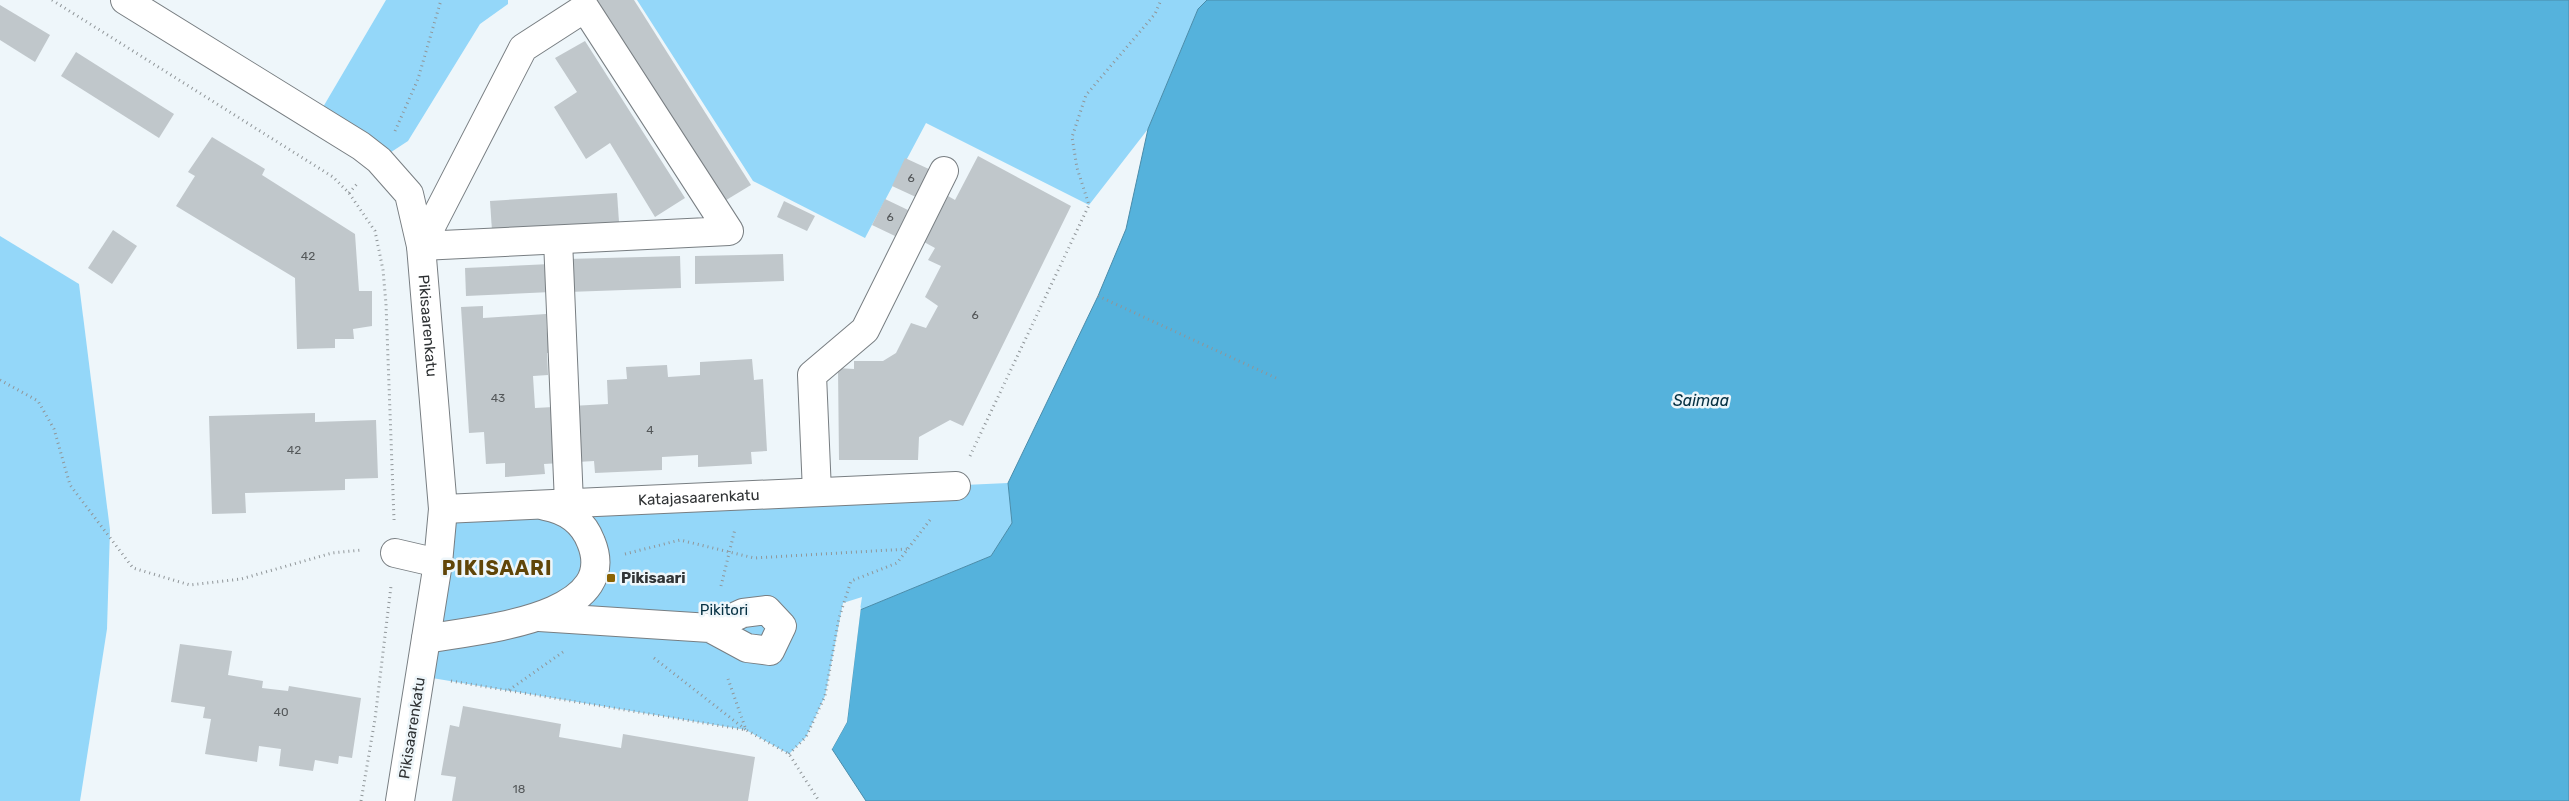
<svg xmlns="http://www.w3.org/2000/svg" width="2569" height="801" viewBox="0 0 2569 801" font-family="Rubik,sans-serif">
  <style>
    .green { fill: #94d7f9 }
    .water { fill: #55b2dc; stroke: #4a8caa }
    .pier { fill: #eef6fa }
    .building { fill: #c0c7cb }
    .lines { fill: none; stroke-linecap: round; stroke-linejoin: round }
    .minor-casing { stroke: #787e82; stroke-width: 30 }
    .path { stroke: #909699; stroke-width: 3; stroke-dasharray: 1 4; stroke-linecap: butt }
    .minor { stroke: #fff; stroke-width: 28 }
    .poi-dot { fill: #8b6404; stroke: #eef6fa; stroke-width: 2 }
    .labels { text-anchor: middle; stroke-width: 5; stroke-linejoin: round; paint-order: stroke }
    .number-label { font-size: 12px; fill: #54585a }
    .street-label { font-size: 15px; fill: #303335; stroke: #eef6fa }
    .poi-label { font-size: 15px; font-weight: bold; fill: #303335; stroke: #eef6fa; text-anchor: start }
    .park-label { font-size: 15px; fill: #063143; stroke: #eef6fa }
    .water-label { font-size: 16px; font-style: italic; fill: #053042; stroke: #eef6fa }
    .district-label { font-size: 20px; font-weight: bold; letter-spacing: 1px; fill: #604508; stroke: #eef6fa }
  </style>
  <rect width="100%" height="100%" fill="#eef6fa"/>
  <!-- green -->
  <g class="green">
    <polygon points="386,0 508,0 508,4 480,24 408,141 379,160 316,119"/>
    <polygon points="637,0 1207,0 1198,9 1148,129 1089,205 926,123 865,238 753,181"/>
    <polygon points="0,236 79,284 110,530 107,629 80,801 0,801"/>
    <polygon points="1008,483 1012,523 991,556 860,610 862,597 843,603 825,696 806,737 789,754 746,730 420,676 443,509"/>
  </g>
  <!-- water -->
  <polygon class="water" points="1207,0 2569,0 2569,801 866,801 832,749 847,722 860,610 991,556 1012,523 1008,483 1098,296 1126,229 1148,129 1198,9"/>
  <!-- pier -->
  <polygon class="pier" points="861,607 847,722 832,749 830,748 845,721 858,610"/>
  <!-- building -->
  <g class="building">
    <polygon points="595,0 634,0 751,185 723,202"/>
    <polygon points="0,5 50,35 35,62 0,40"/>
    <polygon points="585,41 685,198 655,217 610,143 586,159 554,107 577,92 555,58"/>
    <polygon points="76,52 174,114 159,138 61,76"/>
    <polygon points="212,137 265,169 262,175 355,234 359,291 372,291 372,326 353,329 354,339 335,339 335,348 297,349 295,278 176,206 195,176 188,172"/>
    <polygon points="978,156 1071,206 963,426 950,420 919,437 918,460 839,460 838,368 854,369 854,361 883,361 896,353 911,323 926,328 938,306 925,297 941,266 928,260 935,248 924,242 948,196 955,200"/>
    <polygon points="905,158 931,170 918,198 892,186"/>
    <polygon points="617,193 619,222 492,231 490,201"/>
    <polygon points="885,199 908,210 895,236 872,225"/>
    <polygon points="784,201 815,216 807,231 777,217"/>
    <polygon points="113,230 137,246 112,284 88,268"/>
    <polygon points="783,254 784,281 695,284 695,256"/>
    <polygon points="680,256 681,288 568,292 567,259"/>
    <polygon points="550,264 551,292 466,296 465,268"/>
    <polygon points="483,306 483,318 546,314 547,334 557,333 558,353 547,353 548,375 533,376 535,408 608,404 607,380 627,379 626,367 667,365 668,377 700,375 700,362 752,359 754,380 763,379 767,451 751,452 752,464 698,467 698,455 662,457 662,470 595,473 594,461 544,464 545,474 505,477 505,463 486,464 484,432 469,433 461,307"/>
    <polygon points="315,413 315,422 376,420 378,478 345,479 345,490 245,493 246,513 212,514 209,416"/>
    <polygon points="180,644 232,651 228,675 263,681 262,688 288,691 289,686 361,698 352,758 339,756 338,764 315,760 313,771 279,766 281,749 259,746 257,762 205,754 211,719 203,718 205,707 171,702"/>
    <polygon points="463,706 561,724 559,737 621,748 623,734 755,757 748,801 452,801 456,777 441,775 450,725 459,727"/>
  </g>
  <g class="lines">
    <defs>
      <g id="minor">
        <path id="s1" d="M 125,0 L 361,146 L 379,160 L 409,194 L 421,246 L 443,509 L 438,563 L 400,801"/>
        <polygon points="585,8 729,231 421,246 523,48"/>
        <polyline points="558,240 569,503"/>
        <polyline points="817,492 812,375 865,330 944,171"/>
        <path id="s2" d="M 443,509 L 956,486"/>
        <polyline points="395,553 438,563"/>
        <polyline points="539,617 710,628 747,648 770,651 782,626 767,610 743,613 710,628"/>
        <path d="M 426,639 C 472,630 623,620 591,542 C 583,521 567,510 545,506"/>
      </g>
    </defs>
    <!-- minor casing -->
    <use href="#minor" class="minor-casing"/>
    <!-- path -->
    <g class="path">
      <polyline points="52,0 333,177 349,193 375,231 383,270 386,304 394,520"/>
      <polyline points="395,131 418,79 441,0"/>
      <polyline points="349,193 357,184"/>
      <polyline points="1098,296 1276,378"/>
      <polyline points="0,380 38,401 54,429 70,485 133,568 190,585 241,579 332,553 362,550"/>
      <polyline points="970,456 1089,205 1077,168 1072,137 1086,95 1155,14 1161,0"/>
      <polyline points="625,554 680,540 754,558 908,549"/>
      <polyline points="721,586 735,529"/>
      <polyline points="654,658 746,730 727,676"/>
      <polyline points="451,681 746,730 789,754 819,801"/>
      <polyline points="509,690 563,652"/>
      <polyline points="789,754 806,737 825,696 839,618 851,581 897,563 930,520"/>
      <polyline points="361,801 375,719 391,586"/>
    </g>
    <!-- minor -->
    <use href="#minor" class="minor"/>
  </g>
  <!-- markers -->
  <rect class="poi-dot" x="606" y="573" width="10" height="10" rx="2.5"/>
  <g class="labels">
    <!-- number labels -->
    <g class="number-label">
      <text x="911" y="182">6</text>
      <text x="890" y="221">6</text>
      <text x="308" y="260">42</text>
      <text x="975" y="319">6</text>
      <text x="498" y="402">43</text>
      <text x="650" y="434">4</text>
      <text x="294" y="454">42</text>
      <text x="281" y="716">40</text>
      <text x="519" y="793">18</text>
    </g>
    <!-- street labels -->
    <g class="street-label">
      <text dy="5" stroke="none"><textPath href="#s1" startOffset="479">Pikisaarenkatu</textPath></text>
      <text dy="5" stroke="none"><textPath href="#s2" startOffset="256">Katajasaarenkatu</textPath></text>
      <text transform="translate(412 728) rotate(-81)" y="5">Pikisaarenkatu</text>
    </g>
    <!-- poi labels -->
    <g class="poi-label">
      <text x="621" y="583">Pikisaari</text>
    </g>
    <!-- park labels -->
    <g class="park-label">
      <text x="724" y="615">Pikitori</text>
    </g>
    <!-- water labels -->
    <g class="water-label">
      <text x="1701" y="406">Saimaa</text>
    </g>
    <!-- district labels -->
    <g class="district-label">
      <text x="497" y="575">PIKISAARI</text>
    </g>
  </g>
</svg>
